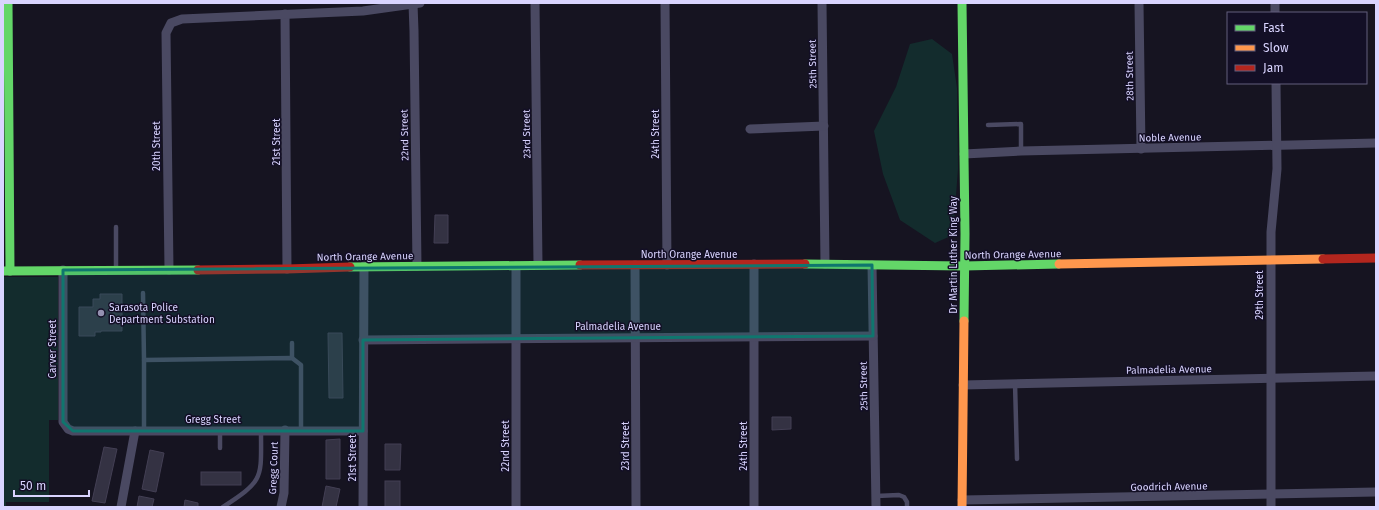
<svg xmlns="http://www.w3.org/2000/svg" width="1379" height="510" viewBox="0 0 1379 510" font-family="'Fira Sans',sans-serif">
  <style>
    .green { fill: #132c2d }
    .building { fill: #343243; stroke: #433f54 }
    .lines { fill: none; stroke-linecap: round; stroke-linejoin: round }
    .lane { stroke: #4a4962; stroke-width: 4.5 }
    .street { stroke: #4a4962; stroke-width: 9 }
    .fast { stroke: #63d668; stroke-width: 9 }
    .slow { stroke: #ff974d; stroke-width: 9 }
    .jam { stroke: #b3261e; stroke-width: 9 }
    .marked { fill: #0f766e; fill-opacity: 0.2; stroke: #0f766e; stroke-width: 3; stroke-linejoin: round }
    .poi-dot { fill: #9591b1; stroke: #130f26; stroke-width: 1.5 }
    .labels { text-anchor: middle; stroke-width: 3; stroke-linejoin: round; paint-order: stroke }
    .street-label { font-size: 10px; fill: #d9d4ff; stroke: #130f26 }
    .poi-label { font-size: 10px; fill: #d9d4ff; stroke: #130f26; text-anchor: start }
  </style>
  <rect width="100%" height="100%" fill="#161421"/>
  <!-- green -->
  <g class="green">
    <polygon points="932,39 952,54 957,88 958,169 953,235 935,243 900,220 883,174 874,131 896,87 910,44"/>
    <polygon points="3,277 58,277 58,420 49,420 49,502 6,502 6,507 3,507"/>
  </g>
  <!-- building -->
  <g class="building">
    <polygon points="435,215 448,215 448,243 434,243"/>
    <polygon points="100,294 122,294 122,331 101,331 101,332 95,332 95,336 79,336 79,307 93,307 93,299 100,299"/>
    <polygon points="328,333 342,333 343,398 329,398"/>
    <polygon points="772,417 791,417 791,429 772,430"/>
    <polygon points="340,439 340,479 326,479 326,440"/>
    <polygon points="385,444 401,444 400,470 385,470"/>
    <polygon points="104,447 117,449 105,503 92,501"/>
    <polygon points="150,450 164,453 156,492 142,489"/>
    <rect x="201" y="472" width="40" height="13"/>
    <rect x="385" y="481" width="15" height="26"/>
    <polygon points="326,486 340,489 336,507 322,507"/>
    <polygon points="139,496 154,499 152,507 137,507"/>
    <polygon points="185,500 198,503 198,507 184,507"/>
  </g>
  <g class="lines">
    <!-- lane -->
    <g class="lane">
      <polyline points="988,125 1021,124 1021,151"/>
      <polyline points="116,227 116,268"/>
      <polyline points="143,293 144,360 292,358 301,365 301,430"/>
      <polyline points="292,343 292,358"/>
      <polyline points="144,360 144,431"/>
      <polyline points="1015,383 1017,459"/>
      <polyline points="220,448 220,431"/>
      <polyline points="876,496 899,495 904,497 907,502 907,507"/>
      <path d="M 223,507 C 265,480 261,478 261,430"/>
    </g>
    <!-- street -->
    <g class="street">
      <polyline points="535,3 538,265"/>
      <polyline points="665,3 667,265"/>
      <polyline points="822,3 825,264"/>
      <polyline points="1139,3 1141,149"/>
      <polyline points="1275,3 1275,13"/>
      <polyline points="413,4 414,31 417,266"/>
      <polyline points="285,14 287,269"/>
      <polyline points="750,129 824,126"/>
      <polyline points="964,154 1021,151 1376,143"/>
      <polyline points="754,264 754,507"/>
      <polyline points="635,265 636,507"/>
      <polyline points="872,265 876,507"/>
      <polyline points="516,266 516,507"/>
      <polyline points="63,270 63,422 68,429 73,431 363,431"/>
      <polyline points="169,270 166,33 171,23 182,19 363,11 420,3"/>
      <polyline points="363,340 873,336"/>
      <polyline points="963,385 1376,376"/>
      <polyline points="962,500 1376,492"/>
      <polyline points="121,507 135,431"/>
      <polyline points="281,507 284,493 285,430"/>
      <polyline points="363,507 364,266"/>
      <polyline points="1271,507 1271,232 1277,169 1276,83"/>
    </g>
    <!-- fast -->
    <g class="fast">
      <polyline points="8,3 10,271"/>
      <polyline points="962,3 965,234 964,321"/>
      <polyline points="805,264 964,266 1059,264"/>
      <polyline points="350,267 580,265"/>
      <polyline points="3,271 198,270"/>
    </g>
    <!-- slow -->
    <g class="slow">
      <polyline points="1059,264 1323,259"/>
      <polyline points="962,507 964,321"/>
    </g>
    <!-- jam -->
    <g class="jam">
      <polyline points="1323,259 1376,258"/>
      <polyline points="580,265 805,264"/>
      <polyline points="198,270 287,269 350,267"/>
    </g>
  </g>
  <!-- marked area -->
  <path class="marked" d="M 872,265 L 873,336 L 363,340 L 363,431 L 73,431 L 63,422 L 63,270 Z"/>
  <!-- markers -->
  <circle class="poi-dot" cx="101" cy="313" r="4"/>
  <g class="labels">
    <!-- street labels -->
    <g class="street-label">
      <text transform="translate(812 64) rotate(-91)" y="4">25th Street</text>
      <text transform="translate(1129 76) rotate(-91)" y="4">28th Street</text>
      <text transform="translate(526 134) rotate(-91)" y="4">23rd Street</text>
      <text transform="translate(655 134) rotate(-90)" y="4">24th Street</text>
      <text transform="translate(404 135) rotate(-91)" y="4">22nd Street</text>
      <text transform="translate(1170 137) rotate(-1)" y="4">Noble Avenue</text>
      <text transform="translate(276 142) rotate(-90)" y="4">21st Street</text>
      <text transform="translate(156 146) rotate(-90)" y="4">20th Street</text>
      <text x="689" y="258">North Orange Avenue</text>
      <text transform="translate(1013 254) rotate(-1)" y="4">North Orange Avenue</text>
      <text transform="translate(953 255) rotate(-90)" y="4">Dr Martin Luther King Way</text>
      <text transform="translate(365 256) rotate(-1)" y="4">North Orange Avenue</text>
      <text transform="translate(1259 295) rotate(-90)" y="4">29th Street</text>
      <text x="618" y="330">Palmadelia Avenue</text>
      <text transform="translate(52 349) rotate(-90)" y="4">Carver Street</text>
      <text transform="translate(1169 369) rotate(-1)" y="4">Palmadelia Avenue</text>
      <text transform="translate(863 386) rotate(-91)" y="4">25th Street</text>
      <text x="213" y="423">Gregg Street</text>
      <text transform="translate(505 446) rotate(-90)" y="4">22nd Street</text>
      <text transform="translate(625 446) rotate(-90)" y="4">23rd Street</text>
      <text transform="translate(743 446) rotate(-90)" y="4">24th Street</text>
      <text transform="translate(352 458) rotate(-90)" y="4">21st Street</text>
      <text transform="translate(273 468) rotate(-88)" y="4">Gregg Court</text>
      <text transform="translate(1169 486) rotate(-1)" y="4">Goodrich Avenue</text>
    </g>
    <!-- poi labels -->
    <g class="poi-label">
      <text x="109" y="311">Sarasota Police<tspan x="109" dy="12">Department Substation</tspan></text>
    </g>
  </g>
  <!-- border -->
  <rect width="1379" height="510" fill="none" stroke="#d9d4ff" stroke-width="8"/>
  <!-- legend -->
  <rect x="1227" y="12" width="140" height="72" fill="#130f26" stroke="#625e7d"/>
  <rect x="1235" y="25" width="20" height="6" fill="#63d668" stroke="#625e7d"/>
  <text x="1263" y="32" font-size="12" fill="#d9d4ff">Fast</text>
  <rect x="1235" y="45" width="20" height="6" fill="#ff974d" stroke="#625e7d"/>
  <text x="1263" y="52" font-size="12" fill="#d9d4ff">Slow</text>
  <rect x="1235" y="65" width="20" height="6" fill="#b3261e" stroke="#625e7d"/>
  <text x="1263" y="72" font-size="12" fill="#d9d4ff">Jam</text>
  <!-- scale -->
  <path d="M14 490v6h75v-6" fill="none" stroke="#d9d4ff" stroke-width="2"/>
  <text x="20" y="490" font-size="12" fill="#d9d4ff" stroke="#130f26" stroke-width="3" paint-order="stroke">50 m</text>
</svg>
